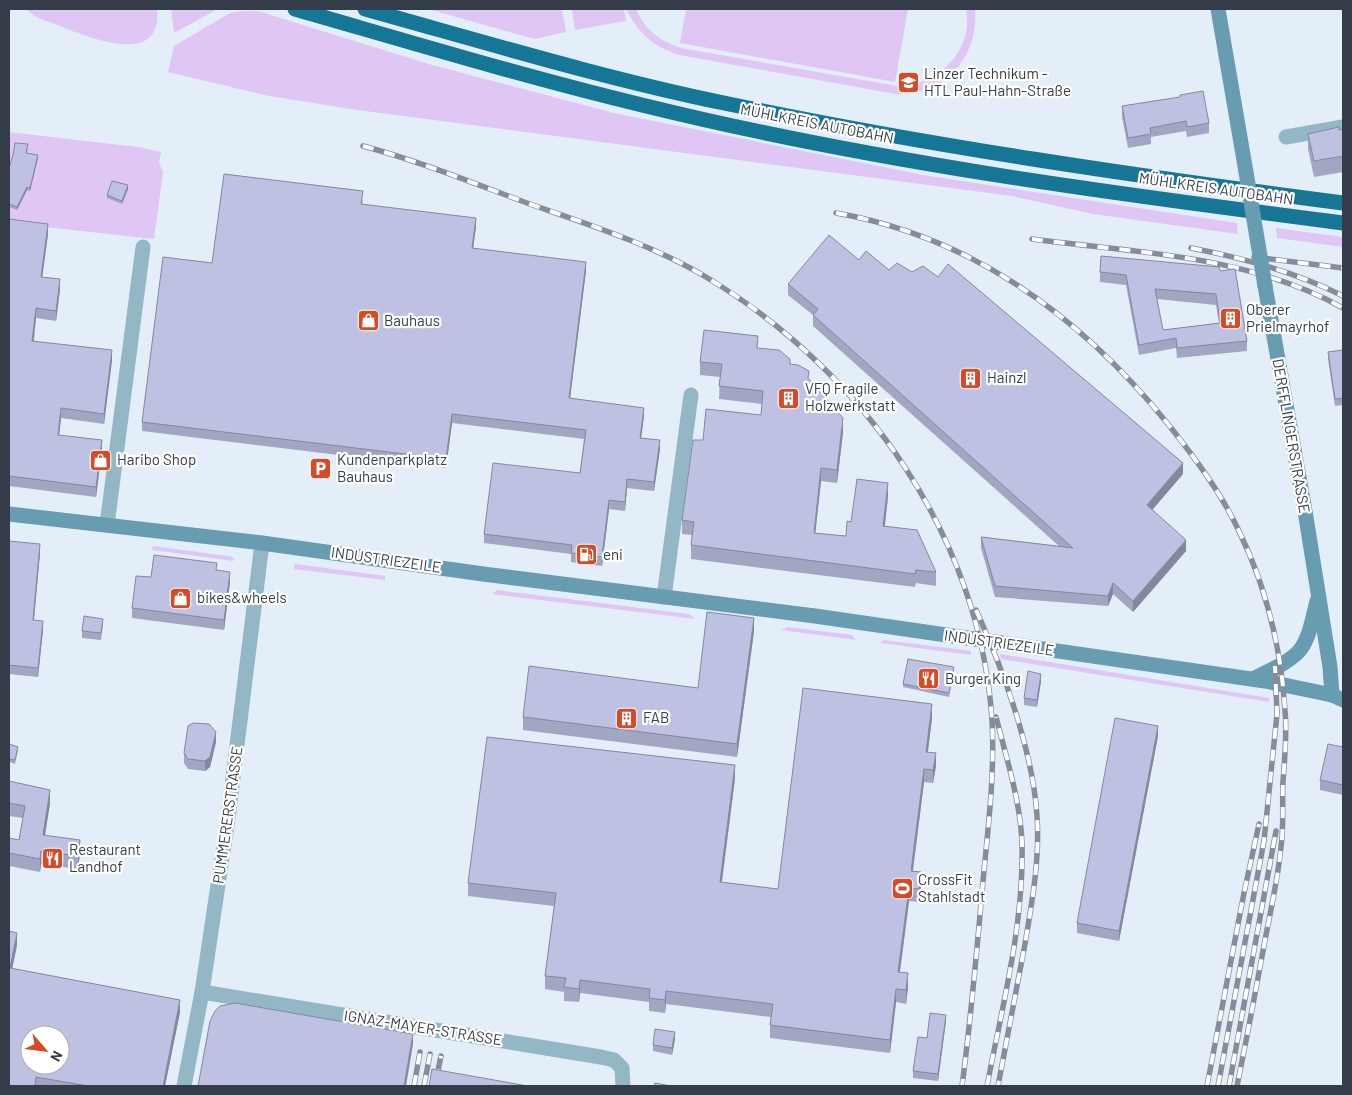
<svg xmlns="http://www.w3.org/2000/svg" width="1352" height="1095" viewBox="0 0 1352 1095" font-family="Barlow,sans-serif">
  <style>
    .green { fill: #e0c6f4 }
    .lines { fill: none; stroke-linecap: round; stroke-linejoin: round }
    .street { stroke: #94b7c5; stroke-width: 15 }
    .secondary { stroke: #679cb1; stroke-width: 15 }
    .highway { stroke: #157795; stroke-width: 15 }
    .rail-casing { stroke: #848d99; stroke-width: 5.5 }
    .rail { stroke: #fff; stroke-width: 4; stroke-dasharray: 11; stroke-linecap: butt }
    .secondary-bridge { stroke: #679cb1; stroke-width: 15 }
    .wall { fill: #a3a6c2; fill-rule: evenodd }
    .shaded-wall { fill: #85879e }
    .building { fill: #bec1e2; stroke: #85879e; fill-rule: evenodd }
    .labels { text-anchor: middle; stroke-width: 4.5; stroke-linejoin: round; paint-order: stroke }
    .poi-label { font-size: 15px; fill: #333c48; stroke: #fff; text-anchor: start }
    .street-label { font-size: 15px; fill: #333c48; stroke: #fff }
  </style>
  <rect width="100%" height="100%" fill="#e4eef9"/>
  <!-- green -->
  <g class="green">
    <path d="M 26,9 L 157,9 C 163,69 88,37 60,26 C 45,20 39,21 26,9 Z"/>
    <polygon points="171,9 218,9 174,33"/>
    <polygon points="428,9 562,9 566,32 534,39"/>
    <polygon points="572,9 624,9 626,21 575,30"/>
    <path d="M 626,9 L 636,9 C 645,30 660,41 681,48 L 897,86 C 938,86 974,51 966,9 L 975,9 C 979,57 945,96 896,94 L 679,55 C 654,47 638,33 626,9 Z"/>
    <polygon points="686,9 908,9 895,82 680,43"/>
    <polygon points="244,11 258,11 432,65 614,113 923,175 1237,223 1238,234 1093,214 1012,196 357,110 269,96 168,72 174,46 230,13"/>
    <polygon points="9,132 138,147 161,152 159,163 163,172 154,239 9,223"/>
    <polygon points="1276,228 1343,237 1343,247 1277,238"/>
    <polygon points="153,546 228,556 234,558 233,561 152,550"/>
    <polygon points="296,564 385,576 385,580 294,569 294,565"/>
    <polygon points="497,590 689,614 695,619 492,594"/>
    <polygon points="788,627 852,635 856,640 781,630"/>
    <polygon points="884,640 971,651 971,655 880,643"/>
    <polygon points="1000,654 1269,698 1269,702 1001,659"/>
  </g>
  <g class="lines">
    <!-- street -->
    <g class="street">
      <polyline points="1286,137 1343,127"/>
      <polyline points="107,525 143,247"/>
      <polyline points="664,597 691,395"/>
      <polyline points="202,992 601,1057 614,1060 622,1068 623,1086"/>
      <polyline points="184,1086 202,992 228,818 262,543"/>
    </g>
    <!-- secondary -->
    <g class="secondary">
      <polyline points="1218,9 1246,172"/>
      <polyline points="1265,286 1305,511 1330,667 1332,695"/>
      <polyline points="9,514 262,543 483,574 815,616 1265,681 1332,695 1343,700"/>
      <path d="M 1253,679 C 1268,671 1289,663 1300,650 C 1310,637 1313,616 1317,601"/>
    </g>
    <!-- highway -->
    <g class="highway">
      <path d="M 295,9 C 410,42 526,77 642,105 C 873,162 1109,193 1343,223"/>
      <path d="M 365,9 C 484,42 603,78 724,103 C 929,146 1136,176 1343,203"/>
    </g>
    <defs>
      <g id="rail">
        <path d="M 363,146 C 419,161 473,183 527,203 C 590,225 654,245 711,280 C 865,374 980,538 992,720 C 995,774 988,828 983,881 C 977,950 971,1018 962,1086"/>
        <path d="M 836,213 C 973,237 1082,318 1168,424 C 1194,457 1220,491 1238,529 C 1266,586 1281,647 1285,710 C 1287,733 1285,758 1283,781 C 1282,803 1284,826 1281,847 C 1278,878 1271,909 1265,940 C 1256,989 1247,1037 1237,1086"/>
        <path d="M 1032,239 C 1137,253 1248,255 1343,308"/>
        <path d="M 1191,248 C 1244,258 1295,272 1343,296"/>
        <polyline points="1254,257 1343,268"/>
        <path d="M 976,610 C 1003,669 1033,751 1037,816 C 1040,859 1032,902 1025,944 C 1016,992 1007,1039 998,1086"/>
        <polyline points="436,1080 441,1056"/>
        <polyline points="414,1086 420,1052"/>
        <polyline points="424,1086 430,1054"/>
        <path d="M 987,1086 C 1002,1007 1024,925 1022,844 C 1021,804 1006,756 996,717"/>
        <polyline points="1207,1086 1244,893 1259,824"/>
        <polyline points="1218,1086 1264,841 1277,714 1275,666"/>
        <polyline points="1229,1086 1276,831"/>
      </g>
    </defs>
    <!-- rail casing -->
    <use href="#rail" class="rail-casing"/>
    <!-- rail -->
    <use href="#rail" class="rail"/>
    <!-- secondary-bridge -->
    <polyline class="secondary-bridge" points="1246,172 1265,286"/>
  </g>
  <!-- wall -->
  <g class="wall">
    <polygon points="1122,106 1209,123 1209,133 1187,137 1186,131 1151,137 1151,144 1128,148 1122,117"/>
    <polygon points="1343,129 1343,172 1314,177 1308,149 1308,134"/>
    <polygon points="28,148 27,153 38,158 30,191 27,190 17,210 9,207 9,168"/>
    <polygon points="128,189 122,204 107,198 107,195"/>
    <polygon points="363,200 362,204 476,226 473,248 586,271 570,398 644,416 641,438 660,449 654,491 627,488 625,511 609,509 602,566 571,562 571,554 484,543 484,534 580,473 584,439 452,423 446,468 142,431 142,422 212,263"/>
    <polygon points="9,219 48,234 42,277 60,289 56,321 36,318 34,341 112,360 104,424 61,418 59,435 102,450 96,497 9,486"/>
    <polygon points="859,260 889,270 1183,474 1152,510 1186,551 1133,612 1113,594 1108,606 995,597 981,548 981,537 1059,546 813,326 813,315 788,295 788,284"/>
    <path d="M 1220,271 L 1247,341 L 1247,351 L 1177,358 L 1176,348 L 1139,355 L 1126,285 L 1100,282 L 1100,272 ZM 1157,299 L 1216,305 L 1219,323 L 1163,330 Z"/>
    <polygon points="758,348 790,364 809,380 843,432 837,483 821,481 815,533 846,536 851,522 888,496 885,526 936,572 936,586 916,583 915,587 691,559 691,545 692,535 682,534 682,520 703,440 761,415 762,404 719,399 720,377 700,375 700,362"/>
    <polygon points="1343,350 1343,405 1335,406 1328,359 1328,352"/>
    <polygon points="9,541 40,553 34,620 43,630 38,677 9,674"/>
    <polygon points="217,570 230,582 224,630 132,618 132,608 151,577"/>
    <polygon points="103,625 101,640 82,638 82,631"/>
    <polygon points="754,631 737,757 523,730 523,717 698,688"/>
    <polygon points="954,670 949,697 903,687 903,684"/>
    <polygon points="1041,681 1037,707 1024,705 1024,698"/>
    <polygon points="932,718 928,752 936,766 933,783 924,782 913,871 921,885 919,902 909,901 900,972 908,987 906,1004 896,1002 890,1053 770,1038 770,1025 771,1017 666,1004 665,1013 649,1011 649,1002 580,993 579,1002 564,1001 564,992 545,989 545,976 554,906 468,896 468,883 735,778 722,882 778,889"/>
    <polygon points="1158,736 1119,941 1077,933 1077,923"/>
    <polygon points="216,742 210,767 205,771 188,769 184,763 184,753"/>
    <polygon points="9,744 18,750 15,764 9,762"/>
    <polygon points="1343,747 1343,795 1320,790 1320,780"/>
    <polygon points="9,781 50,803 45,835 80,853 78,869 41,864 40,872 9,866 9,838 19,840 23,818 9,816"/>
    <polygon points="9,931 17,945 12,968 180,1012 165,1086 9,1086"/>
    <polygon points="946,1021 938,1081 913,1078 913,1071"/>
    <polygon points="675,1039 672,1055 653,1051 653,1045"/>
  </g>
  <!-- shaded-wall -->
  <g class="shaded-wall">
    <polygon points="38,155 38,158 30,191 30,188"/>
    <polygon points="128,185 128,189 122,204 122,201"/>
    <polygon points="27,187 27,190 17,210 17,207"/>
    <polygon points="476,218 476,226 472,257 472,248"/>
    <polygon points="48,224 48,234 41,287 41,277"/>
    <polygon points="586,262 586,271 569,407 569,398"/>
    <polygon points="60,279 60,289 56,321 56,311"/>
    <polygon points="36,308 36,318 32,351 32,341"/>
    <polygon points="112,350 112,360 104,424 104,414"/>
    <polygon points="61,408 61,418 58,445 58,435"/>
    <polygon points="644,408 644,416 640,446 640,438"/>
    <polygon points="452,414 452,423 446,468 446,459"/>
    <polygon points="843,418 843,432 837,483 837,470"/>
    <polygon points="102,440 102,450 96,497 96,487"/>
    <polygon points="660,440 660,449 654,491 654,482"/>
    <polygon points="1183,463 1183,474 1147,516 1147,505"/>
    <polygon points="821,468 821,481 814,546 814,533"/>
    <polygon points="627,479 627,488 625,511 625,502"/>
    <polygon points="888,483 888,496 883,539 883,526"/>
    <polygon points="609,500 609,509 602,566 602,557"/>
    <polygon points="1186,540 1186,551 1133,612 1133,601"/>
    <polygon points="40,544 40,553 33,629 33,620"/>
    <polygon points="230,572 230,582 224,630 224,620"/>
    <polygon points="1113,583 1113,594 1108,606 1108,596"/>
    <polygon points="754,618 754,631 737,757 737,744"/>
    <polygon points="43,621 43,630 38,677 38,668"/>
    <polygon points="1041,674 1041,681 1037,707 1037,700"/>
    <polygon points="932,704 932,718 926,765 926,752"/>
    <polygon points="1158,726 1158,736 1119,941 1119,931"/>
    <polygon points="216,732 216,742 210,767 205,771 205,761"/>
    <polygon points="936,753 936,766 933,783 933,770"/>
    <polygon points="735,765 735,778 720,895 720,882"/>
    <polygon points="924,769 924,782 911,884 911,871"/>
    <polygon points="50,790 50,803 43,848 43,835"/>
    <polygon points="80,840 80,853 78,869 78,856"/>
    <polygon points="41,851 41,864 40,872 40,859"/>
    <polygon points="921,872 921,885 919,902 919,889"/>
    <polygon points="909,888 909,901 898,985 898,972"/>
    <polygon points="17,933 17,945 10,980 10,968"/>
    <polygon points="908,973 908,987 906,1004 906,990"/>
    <polygon points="580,980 580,993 579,1002 579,989"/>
    <polygon points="896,989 896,1002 890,1053 890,1040"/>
    <polygon points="666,991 666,1004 665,1013 665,1000"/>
    <polygon points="180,1000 180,1012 165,1086 163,1086"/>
    <polygon points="946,1015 946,1021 938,1081 938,1074"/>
    <polygon points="675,1032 675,1039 672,1055 672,1048"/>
    <polygon points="413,1034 413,1044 406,1086 404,1086"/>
  </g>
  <!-- building -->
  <g class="building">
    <polygon points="1203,91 1209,123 1187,127 1186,121 1150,128 1151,134 1128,138 1122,106 1180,97 1180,95"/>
    <polygon points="1339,127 1339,130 1343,129 1343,156 1314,161 1308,134"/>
    <polygon points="15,143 28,144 26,153 38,155 30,188 27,187 17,207 9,204 9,168 13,155"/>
    <polygon points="224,174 363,191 361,204 476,218 472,248 586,262 569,398 644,408 640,438 660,440 654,482 627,479 625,502 609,500 602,557 571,553 572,545 484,534 493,463 580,473 586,430 452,414 446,459 142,422 163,257 212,263"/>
    <polygon points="112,181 128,185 122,201 107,195"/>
    <polygon points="9,219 48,224 41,277 60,279 56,311 36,308 32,341 112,350 104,414 61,408 58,435 102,440 96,487 9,476"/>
    <polygon points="829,235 859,260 866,251 889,270 897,263 912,272 923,266 938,277 948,264 1183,463 1147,505 1186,540 1133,601 1113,583 1108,596 995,586 981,537 1073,548 813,315 818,309 788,284"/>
    <path d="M 1101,256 L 1219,267 L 1220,271 L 1235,269 L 1247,341 L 1177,348 L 1176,338 L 1139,345 L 1126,275 L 1100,272 ZM 1155,289 L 1216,294 L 1220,323 L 1163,330 Z"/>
    <polygon points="704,330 758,336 757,348 779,350 790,359 790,364 798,365 809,371 808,378 843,418 837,470 821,468 814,533 846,536 847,521 851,522 857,479 888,483 883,526 917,530 936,572 916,570 915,574 691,545 694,522 682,520 693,440 703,440 706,409 761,415 763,391 719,386 722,364 700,362"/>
    <polygon points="1343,350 1343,398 1335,399 1328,352"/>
    <polygon points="9,541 40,544 33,620 43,621 38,668 9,665"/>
    <polygon points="154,555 217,563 216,570 230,572 224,620 132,608 136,576 151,577"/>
    <polygon points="707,612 754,618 737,744 523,717 529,666 698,688"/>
    <polygon points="84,616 103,619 101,633 82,631"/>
    <polygon points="908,659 954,667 949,693 903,684"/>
    <polygon points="1028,671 1041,674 1037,700 1024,698"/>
    <polygon points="803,688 932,704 926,752 936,753 933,770 924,769 911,871 921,872 919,889 909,888 898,972 908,973 906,990 896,989 890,1040 770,1025 773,1004 666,991 665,1000 649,998 650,989 580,980 579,989 564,987 566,978 545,976 556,893 468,883 487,737 735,765 720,882 778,889"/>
    <polygon points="1115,718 1158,726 1119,931 1077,923"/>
    <polygon points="193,723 209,724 216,732 210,757 205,761 188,759 184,753 188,726"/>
    <polygon points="9,744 18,747 15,760 9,759"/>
    <polygon points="1328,744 1343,747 1343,785 1320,780"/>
    <polygon points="9,781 50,790 43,835 80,840 78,856 41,851 40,859 9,853 9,838 19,840 25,806 9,803"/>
    <path d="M 9,931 L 17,933 L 10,968 L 180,1000 L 163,1086 L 88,1086 L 36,1077 L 35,1086 L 9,1086 ZM 30,1035 L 60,1035 L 60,1065 L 30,1065 Z"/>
    <polygon points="235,1003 413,1034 404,1086 198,1086 210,1021 215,1011 220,1006"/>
    <polygon points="930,1013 946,1015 938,1074 913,1071 918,1037 927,1038"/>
    <polygon points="655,1029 675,1032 672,1048 653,1045"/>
    <polygon points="432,1069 528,1086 429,1086"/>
    <polygon points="655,1083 671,1086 654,1086"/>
  </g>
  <!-- icons -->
  <defs>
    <symbol id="school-square" viewBox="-11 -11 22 22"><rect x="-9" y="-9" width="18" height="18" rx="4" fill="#d44b26" stroke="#fff"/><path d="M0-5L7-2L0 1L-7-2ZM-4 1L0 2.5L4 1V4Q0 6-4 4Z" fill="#fff"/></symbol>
    <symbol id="building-square" viewBox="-11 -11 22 22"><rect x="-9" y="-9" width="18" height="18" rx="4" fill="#d44b26" stroke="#fff"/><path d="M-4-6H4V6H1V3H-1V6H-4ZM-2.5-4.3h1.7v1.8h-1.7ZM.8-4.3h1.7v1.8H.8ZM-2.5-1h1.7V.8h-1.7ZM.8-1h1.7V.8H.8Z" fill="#fff"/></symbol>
    <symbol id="shop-square" viewBox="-11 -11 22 22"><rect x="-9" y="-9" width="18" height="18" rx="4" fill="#d44b26" stroke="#fff"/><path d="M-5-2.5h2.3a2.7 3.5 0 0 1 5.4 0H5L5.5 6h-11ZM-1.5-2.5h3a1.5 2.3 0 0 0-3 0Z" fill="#fff"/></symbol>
    <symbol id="parking-square" viewBox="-11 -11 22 22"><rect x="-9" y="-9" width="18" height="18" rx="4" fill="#d44b26" stroke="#fff"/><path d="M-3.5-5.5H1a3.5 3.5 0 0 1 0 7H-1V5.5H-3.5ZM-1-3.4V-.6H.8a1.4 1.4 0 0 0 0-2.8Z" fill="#fff"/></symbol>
    <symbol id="fuel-square" viewBox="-11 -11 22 22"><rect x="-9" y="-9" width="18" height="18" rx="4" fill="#d44b26" stroke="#fff"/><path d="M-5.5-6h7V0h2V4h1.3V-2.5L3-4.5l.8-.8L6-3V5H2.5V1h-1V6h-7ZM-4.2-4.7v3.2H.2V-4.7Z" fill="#fff"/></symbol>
    <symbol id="restaurant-square" viewBox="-11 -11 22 22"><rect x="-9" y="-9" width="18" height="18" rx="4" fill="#d44b26" stroke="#fff"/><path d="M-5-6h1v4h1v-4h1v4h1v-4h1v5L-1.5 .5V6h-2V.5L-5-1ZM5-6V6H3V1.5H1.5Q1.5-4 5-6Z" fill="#fff"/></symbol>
    <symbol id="stadium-square" viewBox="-11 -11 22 22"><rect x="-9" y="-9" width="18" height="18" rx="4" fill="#d44b26" stroke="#fff"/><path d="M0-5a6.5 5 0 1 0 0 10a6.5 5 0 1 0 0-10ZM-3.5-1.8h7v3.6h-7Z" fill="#fff"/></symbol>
  </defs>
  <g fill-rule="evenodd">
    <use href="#school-square" x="896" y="70" width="25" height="25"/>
    <use href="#building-square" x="1218" y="306" width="25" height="25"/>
    <use href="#shop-square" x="356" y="308" width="25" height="25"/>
    <use href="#building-square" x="958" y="366" width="25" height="25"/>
    <use href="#building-square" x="776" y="386" width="25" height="25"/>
    <use href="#shop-square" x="88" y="448" width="25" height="25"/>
    <use href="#parking-square" x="308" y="456" width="25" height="25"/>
    <use href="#fuel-square" x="574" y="542" width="25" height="25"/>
    <use href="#shop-square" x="168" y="586" width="25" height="25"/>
    <use href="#restaurant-square" x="916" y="666" width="25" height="25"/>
    <use href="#building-square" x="614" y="706" width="25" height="25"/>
    <use href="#restaurant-square" x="40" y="846" width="25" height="25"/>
    <use href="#stadium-square" x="890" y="876" width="25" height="25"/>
  </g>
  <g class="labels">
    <!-- poi labels -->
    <g class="poi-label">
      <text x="924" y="79">Linzer Technikum -<tspan x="924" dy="17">HTL Paul-Hahn-Straße</tspan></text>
      <text x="1246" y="315">Oberer<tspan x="1246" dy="17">Prielmayrhof</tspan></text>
      <text x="384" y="326">Bauhaus</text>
      <text x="987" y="383">Hainzl</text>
      <text x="805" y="394">VFQ Fragile<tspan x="805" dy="17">Holzwerkstatt</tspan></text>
      <text x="117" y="465">Haribo Shop</text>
      <text x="337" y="465">Kundenparkplatz<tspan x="337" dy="17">Bauhaus</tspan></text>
      <text x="603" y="560">eni</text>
      <text x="197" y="603">bikes&amp;wheels</text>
      <text x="945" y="684">Burger King</text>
      <text x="643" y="723">FAB</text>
      <text x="69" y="855">Restaurant<tspan x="69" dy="17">Landhof</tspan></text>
      <text x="918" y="885">CrossFit<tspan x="918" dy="17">Stahlstadt</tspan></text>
    </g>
    <!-- street labels -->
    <g class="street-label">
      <text transform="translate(817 124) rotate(11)" y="5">MÜHLKREIS AUTOBAHN</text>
      <text transform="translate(1216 189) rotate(8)" y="5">MÜHLKREIS AUTOBAHN</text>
      <text transform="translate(1291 436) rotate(80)" y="5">DERFFLINGERSTRASSE</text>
      <text transform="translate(386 560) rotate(8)" y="5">INDUSTRIEZEILE</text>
      <text transform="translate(999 643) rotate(8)" y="5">INDUSTRIEZEILE</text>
      <text transform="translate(228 815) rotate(-82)" y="5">PUMMERERSTRASSE</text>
      <text transform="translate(423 1028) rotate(9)" y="5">IGNAZ-MAYER-STRASSE</text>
    </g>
  </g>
  <!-- border -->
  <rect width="1352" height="1095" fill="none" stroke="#333c48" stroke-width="20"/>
  <!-- north arrow -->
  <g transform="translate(45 1050) rotate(118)"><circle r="24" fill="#ffffff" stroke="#adb1b6"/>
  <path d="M0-4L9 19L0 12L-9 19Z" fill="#d44b26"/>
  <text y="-8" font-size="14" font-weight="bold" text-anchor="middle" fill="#333c48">N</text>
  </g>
</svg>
